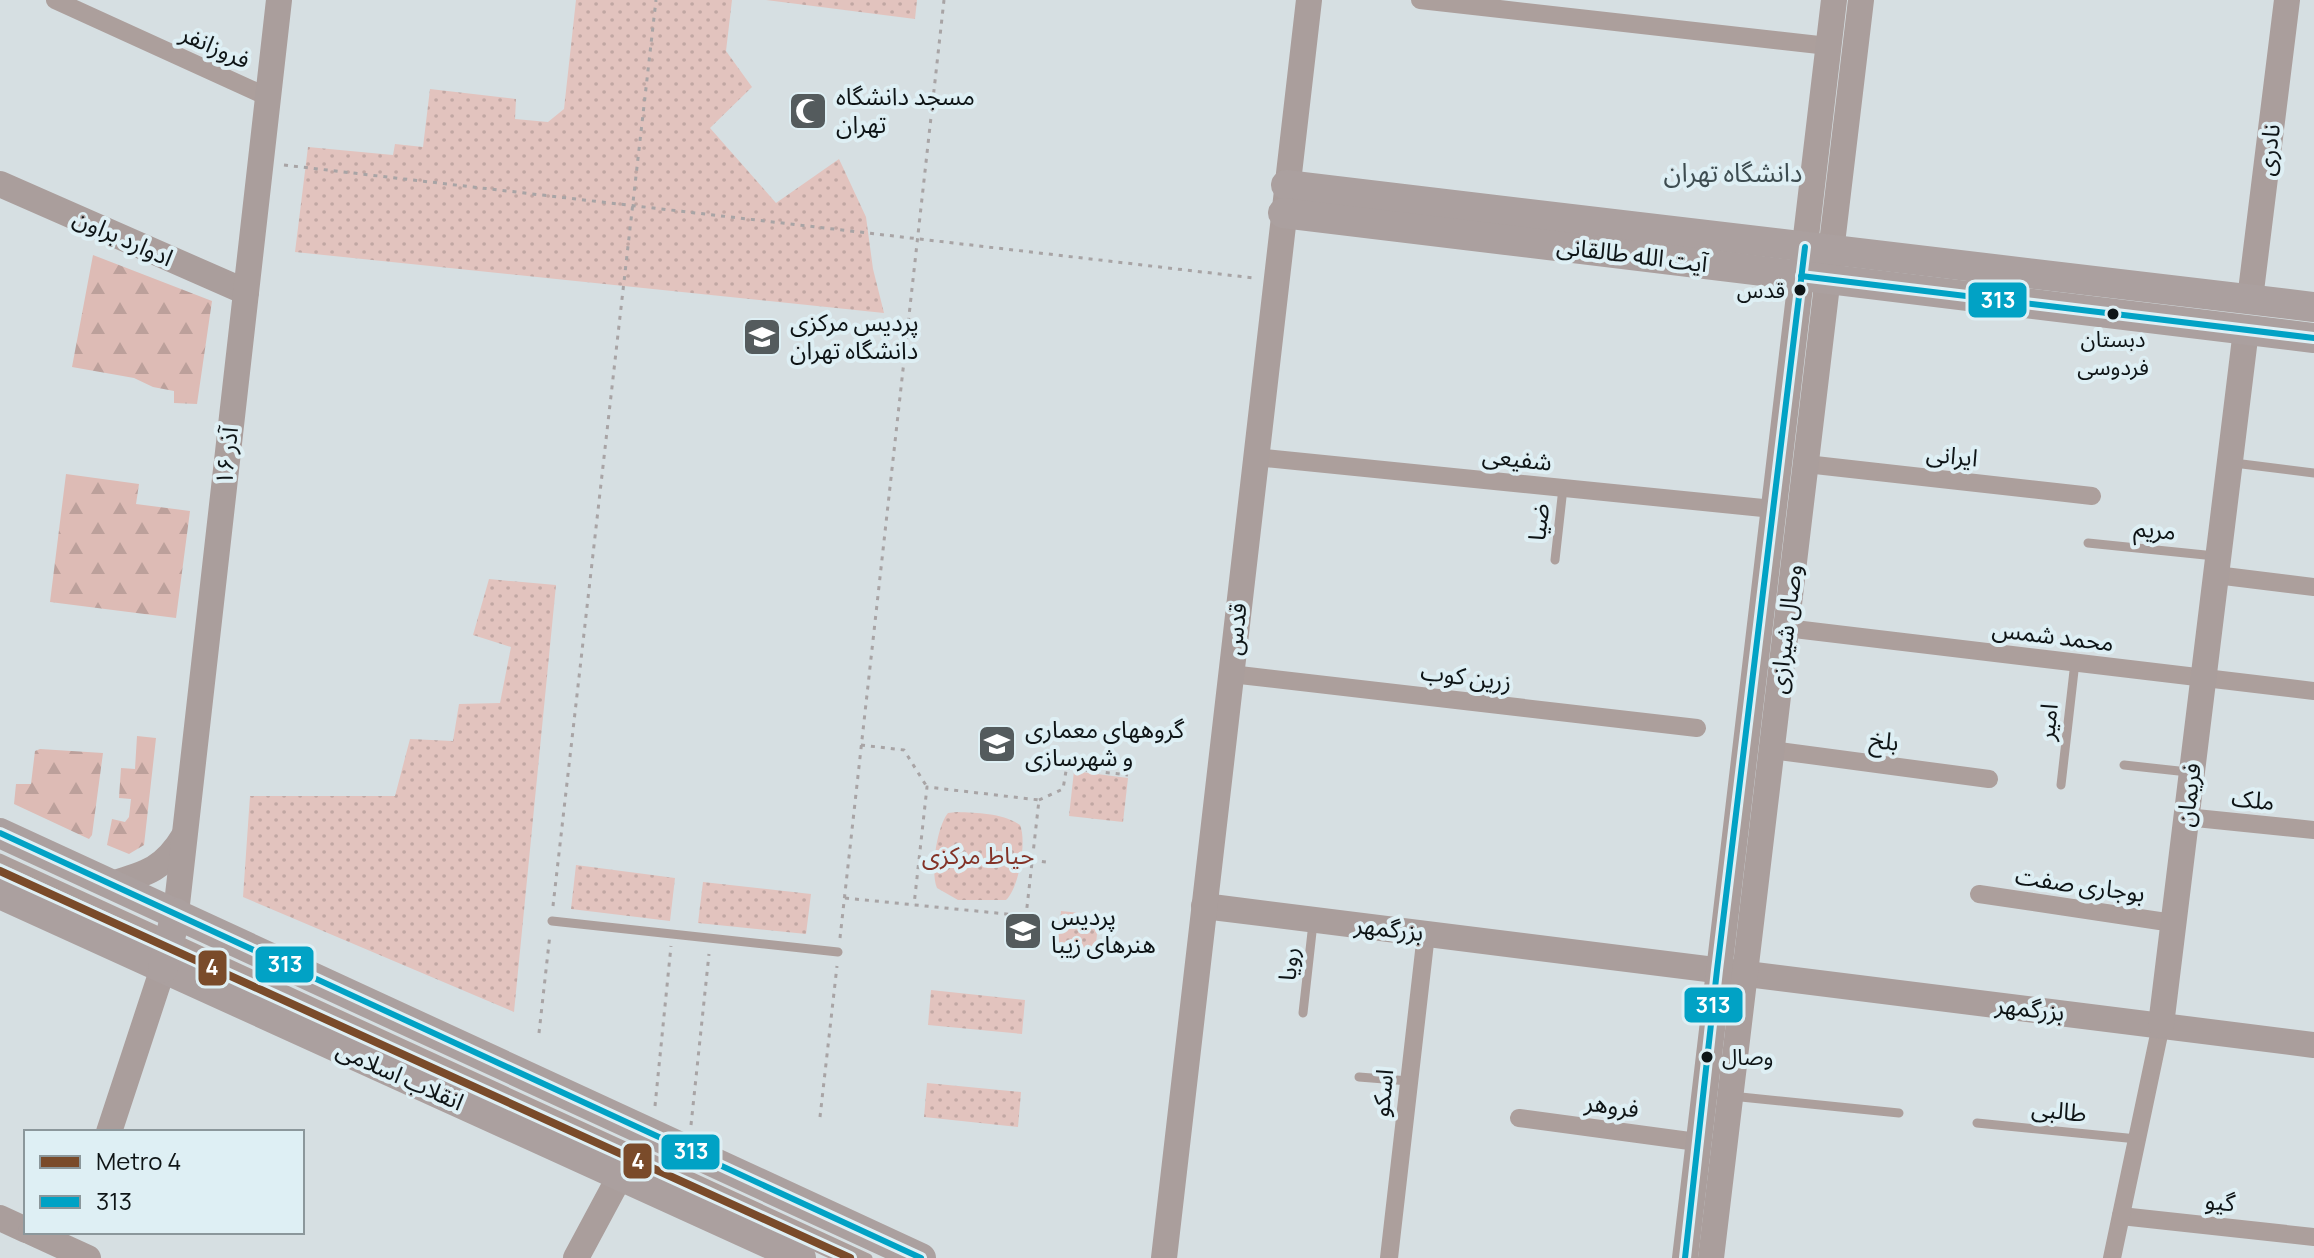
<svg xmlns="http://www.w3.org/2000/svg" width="2314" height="1258" viewBox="0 0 2314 1258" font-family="Manrope,'Noto Sans Arabic',sans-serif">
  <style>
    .green { fill: url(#green-dots) }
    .forest { fill: url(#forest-firs) }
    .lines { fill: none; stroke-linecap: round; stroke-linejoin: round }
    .path { stroke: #a8a4a5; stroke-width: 3; stroke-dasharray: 4 6; stroke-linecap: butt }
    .lane { stroke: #ac9f9c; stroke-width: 9 }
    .street { stroke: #ac9f9c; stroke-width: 18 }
    .secondary { stroke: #aa9e9c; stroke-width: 26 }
    .primary { stroke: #aba09f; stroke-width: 30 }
    .bus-1-casing { stroke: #deeff4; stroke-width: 12 }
    .bus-1 { stroke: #01a2c5; stroke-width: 6 }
    .metro-1-casing { stroke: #deeff4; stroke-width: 14 }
    .metro-1 { stroke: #7a4b2a; stroke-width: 8 }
    .bus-dot { fill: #0e1416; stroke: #deeff4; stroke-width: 3 }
    .labels { text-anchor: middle; stroke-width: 8; stroke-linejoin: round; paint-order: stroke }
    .bus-label { font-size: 22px; fill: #0e1416; stroke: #deeff4; text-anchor: end }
    .street-label { font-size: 24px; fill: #0e1416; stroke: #deeff4 }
    .poi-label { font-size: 24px; fill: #0e1416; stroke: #deeff4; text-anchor: start }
    .park-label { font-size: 24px; fill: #833227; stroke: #deeff4 }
    .neighbourhood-label { font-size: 26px; fill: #3e4d51; stroke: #deeff4 }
    .line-badge { stroke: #deeff4; stroke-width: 3 }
    .badge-label { font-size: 22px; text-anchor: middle; font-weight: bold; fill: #fff }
  </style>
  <defs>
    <pattern id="green-dots" width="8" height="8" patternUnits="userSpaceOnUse" patternTransform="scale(2)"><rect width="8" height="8" fill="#e2c3be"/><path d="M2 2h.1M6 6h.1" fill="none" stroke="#c1a7a3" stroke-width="1.8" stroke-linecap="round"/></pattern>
    <pattern id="forest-firs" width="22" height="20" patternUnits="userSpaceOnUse" patternTransform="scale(2)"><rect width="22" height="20" fill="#ddbbb5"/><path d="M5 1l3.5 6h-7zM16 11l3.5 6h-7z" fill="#bca09b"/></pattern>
  </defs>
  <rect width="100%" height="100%" fill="#d6dfe2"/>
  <!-- green -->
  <g class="green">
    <polygon points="576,0 732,0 726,51 752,87 710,128 776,203 839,159 866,217 873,269 884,313 295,252 308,147 393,155 395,144 423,147 430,89 516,99 515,119 548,122 564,109"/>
    <polygon points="766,0 917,0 915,19"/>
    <polygon points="489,579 556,585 514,1012 243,897 250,796 395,796 410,739 453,741 459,704 500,703 511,647 473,635"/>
    <polygon points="1074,771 1128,778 1123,822 1069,816"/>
    <path d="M 957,812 C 978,813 1003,813 1020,825 C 1027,841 1019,888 1006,900 L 958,900 L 937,888 C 930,872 937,826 948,813 Z"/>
    <polygon points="576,865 675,878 670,921 571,909"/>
    <polygon points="703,882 811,894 806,934 698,923"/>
    <polygon points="1061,911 1099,915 1095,953 1057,949"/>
    <polygon points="931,990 1025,1000 1022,1034 928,1025"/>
    <polygon points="927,1083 1021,1092 1018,1127 924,1117"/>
  </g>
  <!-- forest -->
  <g class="forest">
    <polygon points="93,255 212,301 197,404 174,403 174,391 153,387 134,378 72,367"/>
    <polygon points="66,474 139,484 136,504 190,511 176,618 50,602"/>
    <polygon points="137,736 156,738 144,845 129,854 107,845 112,819 125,822 129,817 131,799 119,798 121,768 135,769"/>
    <polygon points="40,749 103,753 92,835 89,839 14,804 16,784 31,784 35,751"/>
  </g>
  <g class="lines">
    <!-- path -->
    <g class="path">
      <polyline points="284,165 1254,278"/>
      <polyline points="861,745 904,750 927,787"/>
      <polyline points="1066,768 1128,775"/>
      <polyline points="1039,800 1063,789 1067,765"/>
      <polyline points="1032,860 1046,862"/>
      <polyline points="845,898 1026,916 1039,800 927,787 914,905"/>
      <polyline points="553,906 656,0"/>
      <polyline points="840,938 944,0"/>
      <polyline points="539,1033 550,934"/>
      <polyline points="655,1106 671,946"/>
      <polyline points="820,1117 837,966"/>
      <polyline points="691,1125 709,954"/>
    </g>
    <!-- lane -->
    <g class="lane">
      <polyline points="2234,463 2314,473"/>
      <polyline points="2088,543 2215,556"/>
      <polyline points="1555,560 1563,488"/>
      <polyline points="2124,765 2188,772"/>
      <polyline points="2061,785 2075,662"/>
      <polyline points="0,858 868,1258"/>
      <polyline points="0,874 839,1258"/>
      <polyline points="552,921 838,952"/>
      <polyline points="1303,1013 1313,923"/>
      <polyline points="1359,1077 1409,1081"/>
      <polyline points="1731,1096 1899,1113"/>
      <polyline points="1977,1123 2137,1139"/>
    </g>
    <!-- street -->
    <g class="street">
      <polyline points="55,0 268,97"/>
      <polyline points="1420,0 1828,46"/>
      <polyline points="1255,457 1773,509"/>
      <polyline points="1806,464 2092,496"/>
      <polyline points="2216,575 2314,587"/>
      <polyline points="1786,628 2314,691"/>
      <polyline points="1231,674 1697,728"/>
      <polyline points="1772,750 1989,779"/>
      <polyline points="2186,817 2314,830"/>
      <polyline points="1979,894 2173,923"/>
      <polyline points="1519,1118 1697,1142"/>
      <polyline points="2121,1216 2314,1237"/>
      <polyline points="1389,1258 1426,934"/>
      <polyline points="2112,1258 2161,1025"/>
    </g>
    <!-- secondary -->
    <g class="secondary">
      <polyline points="0,184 246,292"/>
      <polyline points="2250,299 2287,0"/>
      <path d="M 111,884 C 147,874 165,868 184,836"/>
      <polyline points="1204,906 2314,1045"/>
      <polyline points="176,913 279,0"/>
      <polyline points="2161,1025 2246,330"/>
      <polyline points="109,1132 163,968"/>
      <polyline points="0,1218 26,1230"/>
      <polyline points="31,1232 88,1258"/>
      <polyline points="576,1258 620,1176"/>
      <polyline points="1164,1258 1309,0"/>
      <polyline points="1685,1258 1834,0"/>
      <polyline points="1711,1258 1861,0"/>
    </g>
    <!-- primary -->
    <g class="primary">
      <polyline points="1286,185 2314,307"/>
      <polyline points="1283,213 2314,338"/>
      <polyline points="0,833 921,1258"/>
      <polyline points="0,894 801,1258"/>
      <polyline points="163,968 176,913"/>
    </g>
    <defs>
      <g id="bus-1">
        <polyline points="1801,276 2314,338"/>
        <polyline points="0,833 921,1258"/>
        <polyline points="1685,1258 1717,970 1805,247"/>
      </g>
    </defs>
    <!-- bus-1 casing -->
    <use href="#bus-1" class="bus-1-casing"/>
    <!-- bus-1 -->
    <use href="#bus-1" class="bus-1"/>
    <defs>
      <polyline id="metro-1" points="0,871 850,1258"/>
    </defs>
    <!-- metro-1 casing -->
    <use href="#metro-1" class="metro-1-casing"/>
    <!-- metro-1 -->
    <use href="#metro-1" class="metro-1"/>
  </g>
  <!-- icons -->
  <defs>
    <symbol id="mosque-square" viewBox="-11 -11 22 22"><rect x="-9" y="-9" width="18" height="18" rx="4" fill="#545b5d" stroke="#deeff4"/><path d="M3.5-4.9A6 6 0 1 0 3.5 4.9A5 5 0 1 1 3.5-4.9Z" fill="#fff"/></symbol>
    <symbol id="university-square" viewBox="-11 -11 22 22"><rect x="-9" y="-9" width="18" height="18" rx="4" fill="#545b5d" stroke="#deeff4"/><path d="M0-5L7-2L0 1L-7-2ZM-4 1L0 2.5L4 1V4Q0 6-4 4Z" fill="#fff"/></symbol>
  </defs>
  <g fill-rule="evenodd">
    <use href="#mosque-square" x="786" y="89" width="44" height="44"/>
    <use href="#university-square" x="740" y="315" width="44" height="44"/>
    <use href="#university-square" x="975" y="722" width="44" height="44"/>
    <use href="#university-square" x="1001" y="909" width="44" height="44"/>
  </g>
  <!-- markers -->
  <g class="bus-dot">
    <circle cx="1800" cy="290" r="7"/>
    <circle cx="2113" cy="314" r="7"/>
    <circle cx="1707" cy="1057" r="7"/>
  </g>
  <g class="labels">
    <!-- bus labels -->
    <g class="bus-label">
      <text x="1785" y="298">قدس</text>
      <text x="2113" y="347" text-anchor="middle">دبستان<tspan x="2113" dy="28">فردوسی</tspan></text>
      <text x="1722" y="1065" text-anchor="start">وصال</text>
    </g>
    <!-- street labels -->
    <g class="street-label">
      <text transform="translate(215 47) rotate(24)" y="8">فروزانفر</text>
      <text transform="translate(2269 150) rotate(-83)" y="8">نادری</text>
      <text transform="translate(123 238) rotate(24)" y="8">ادوارد براون</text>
      <text transform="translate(1632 255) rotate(7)" y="8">آیت الله طالقانی</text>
      <text transform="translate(227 456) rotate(-84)" y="8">۱۶ آذر</text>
      <text transform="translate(1952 456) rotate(6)" y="8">ایرانی</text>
      <text transform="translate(1517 459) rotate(6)" y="8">شفیعی</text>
      <text transform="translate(1539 522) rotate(-84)" y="8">ضیا</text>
      <text transform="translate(2155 530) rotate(6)" y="8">مریم</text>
      <text transform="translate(1236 629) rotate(-84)" y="8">قدس</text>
      <text transform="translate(1786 629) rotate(-83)" y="8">وصال شیرازی</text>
      <text transform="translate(2053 636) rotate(7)" y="8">محمد شمس</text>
      <text transform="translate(1466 677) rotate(7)" y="8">زرین کوب</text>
      <text transform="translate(2048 722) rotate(-84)" y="8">امیر</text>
      <text transform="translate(1884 741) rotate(7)" y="8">بلخ</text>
      <text transform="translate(2189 795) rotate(-83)" y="8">فریمان</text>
      <text transform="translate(2253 800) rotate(6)" y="8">ملک</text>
      <text transform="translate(2080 885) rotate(8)" y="8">بوجاری صفت</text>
      <text transform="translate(1389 929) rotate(7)" y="8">بزرگمهر</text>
      <text transform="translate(1289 964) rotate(-84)" y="8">رویا</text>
      <text transform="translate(2030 1009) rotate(7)" y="8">بزرگمهر</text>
      <text transform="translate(400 1076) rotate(24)" y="8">انقلاب اسلامی</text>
      <text transform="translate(1383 1093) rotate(-84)" y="8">اسکو</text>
      <text transform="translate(1612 1106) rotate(8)" y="8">فروهر</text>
      <text transform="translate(2059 1111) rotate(6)" y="8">طالبی</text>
      <text transform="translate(2220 1202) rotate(6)" y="8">گیو</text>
    </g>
    <!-- poi labels -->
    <g class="poi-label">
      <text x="836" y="105">مسجد دانشگاه<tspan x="836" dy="28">تهران</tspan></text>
      <text x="790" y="331">پردیس مرکزی<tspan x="790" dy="28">دانشگاه‌ تهران</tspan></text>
      <text x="1025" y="738">گروههای معماری<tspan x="1025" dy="28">و شهرسازی</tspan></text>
      <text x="1051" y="925">پردیس<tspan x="1051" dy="28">هنرهای زیبا</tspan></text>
    </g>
    <!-- park labels -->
    <g class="park-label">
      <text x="978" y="864">حیاط مرکزی</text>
    </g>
    <!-- neighbourhood labels -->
    <g class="neighbourhood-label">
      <text x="1733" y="182">دانشگاه تهران</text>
    </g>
  </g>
  <g class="line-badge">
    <rect x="1967" y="281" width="61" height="38" rx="8" fill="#01a2c5"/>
    <rect x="254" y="945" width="61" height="39" rx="8" fill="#01a2c5"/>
    <rect x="197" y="949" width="31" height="38" rx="8" fill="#7a4b2a"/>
    <rect x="1683" y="986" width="61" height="38" rx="8" fill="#01a2c5"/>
    <rect x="660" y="1133" width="61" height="38" rx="8" fill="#01a2c5"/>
    <rect x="622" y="1142" width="31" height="38" rx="8" fill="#7a4b2a"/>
  </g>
  <g class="badge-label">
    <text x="1998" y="308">313</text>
    <text x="285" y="972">313</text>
    <text x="212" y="975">4</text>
    <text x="1713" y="1013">313</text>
    <text x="691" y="1159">313</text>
    <text x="638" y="1169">4</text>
  </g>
  <!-- legend -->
  <rect x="24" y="1130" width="280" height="104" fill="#deeff4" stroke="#8b979b" stroke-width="2"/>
  <rect x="40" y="1156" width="40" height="12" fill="#7a4b2a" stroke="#8b979b" stroke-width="2"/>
  <text x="96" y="1170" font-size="24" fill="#0e1416">Metro 4</text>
  <rect x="40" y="1196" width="40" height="12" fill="#01a2c5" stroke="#8b979b" stroke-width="2"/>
  <text x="96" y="1210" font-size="24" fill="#0e1416">313</text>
</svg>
